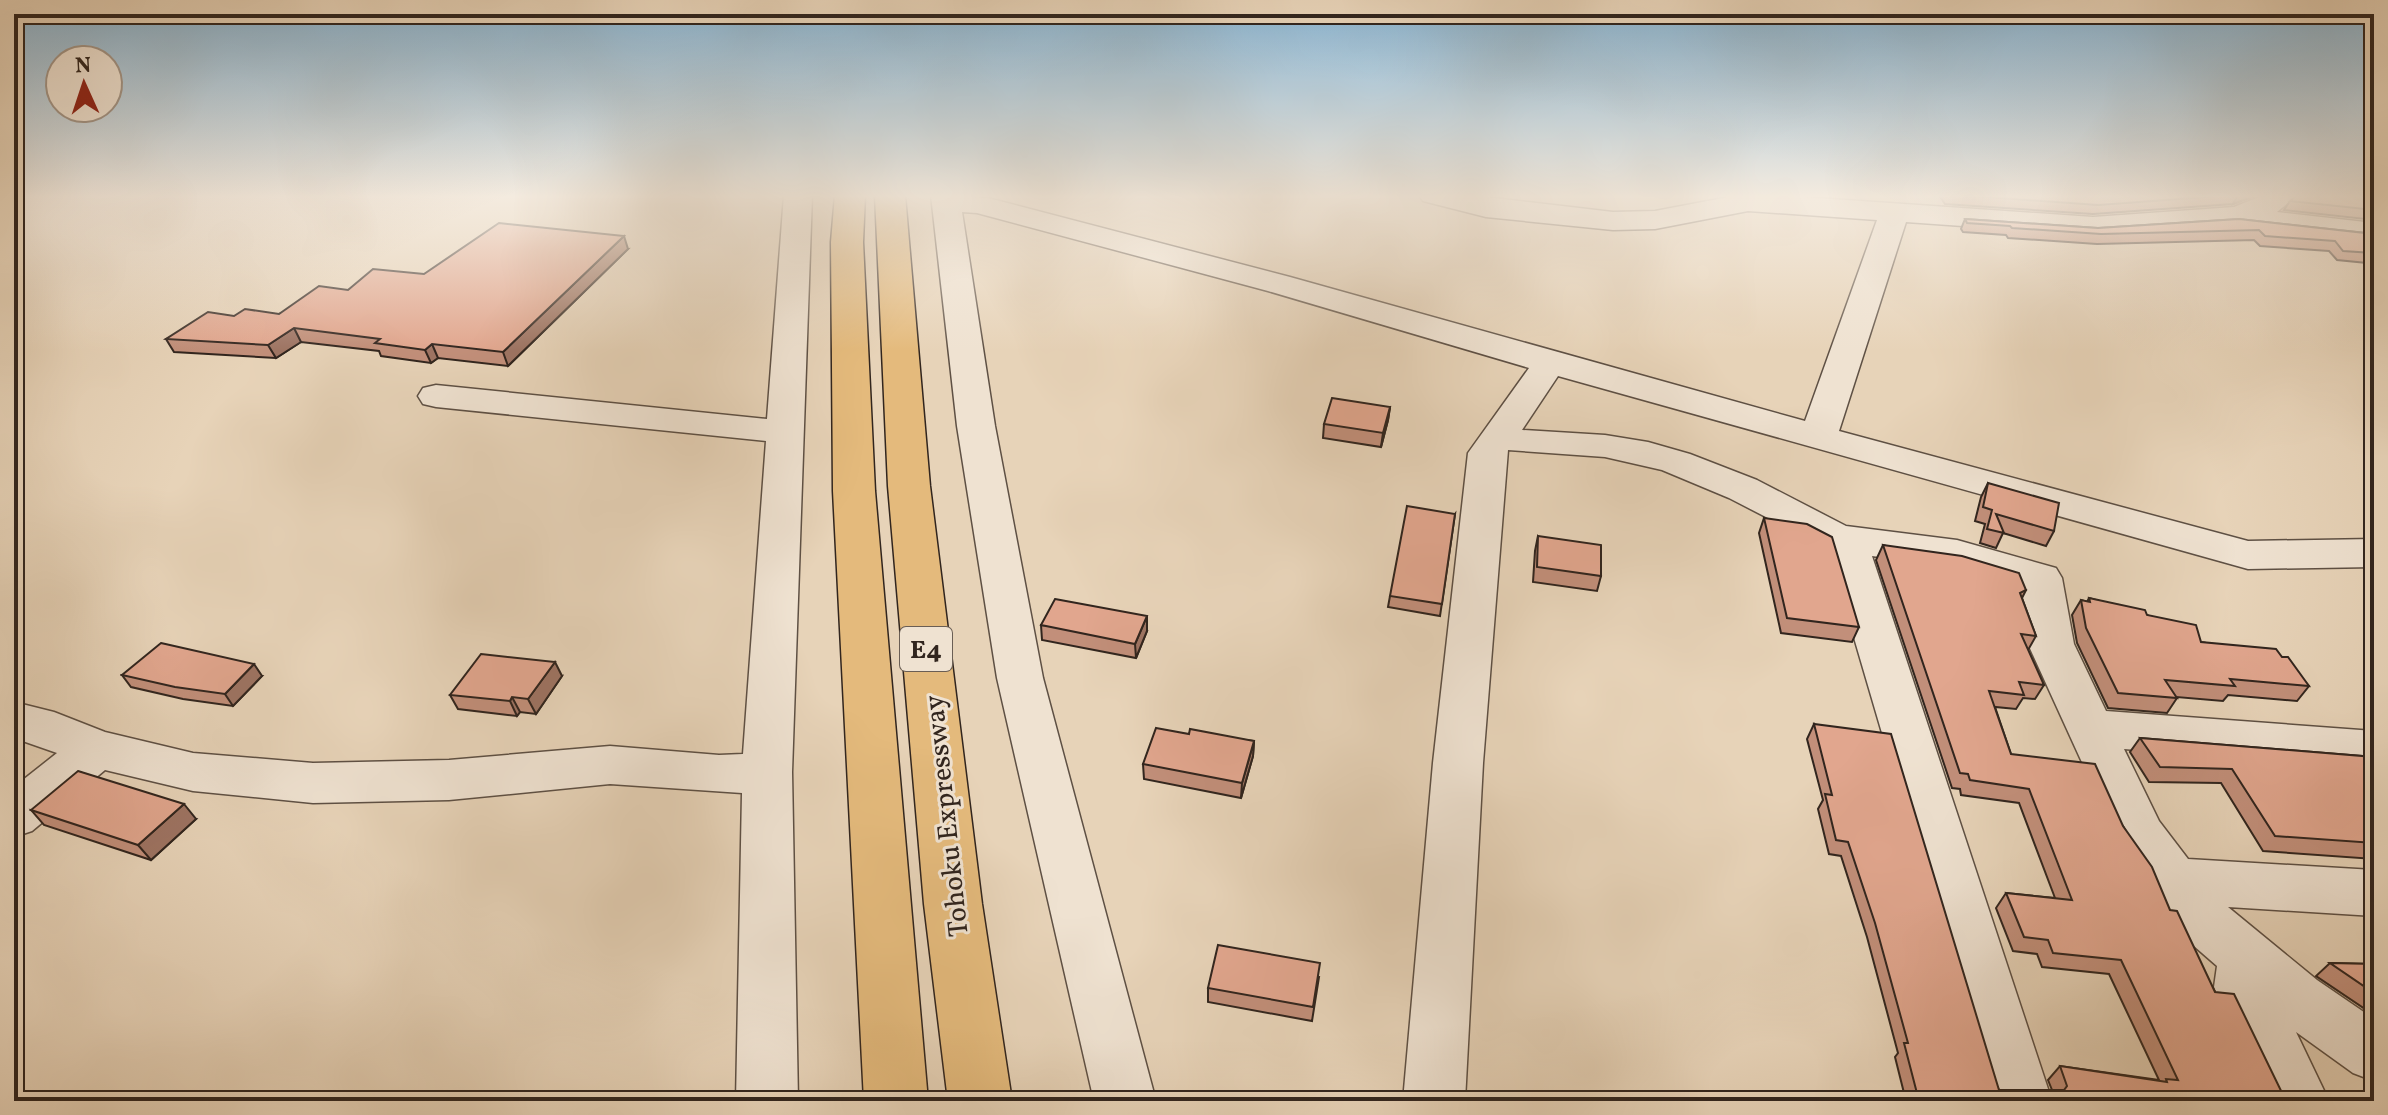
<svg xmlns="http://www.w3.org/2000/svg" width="2388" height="1115" viewBox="0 0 2388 1115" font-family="Vollkorn,serif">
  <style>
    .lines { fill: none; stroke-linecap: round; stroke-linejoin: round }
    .minor-casing { stroke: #5e5044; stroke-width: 3 }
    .highway-casing { stroke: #31251e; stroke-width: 3 }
    .minor { fill: #efe2d1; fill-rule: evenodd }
    .highway { fill: #e4ba7c; fill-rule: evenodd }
    .wall { fill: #c28f7a; stroke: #31251e; stroke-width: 2 }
    .shaded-wall { fill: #9e7463; stroke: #31251e; stroke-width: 2 }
    .building { fill: #e1a68e; stroke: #31251e; stroke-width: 2 }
    .labels { text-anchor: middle; stroke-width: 6; stroke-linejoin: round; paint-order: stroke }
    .shield { fill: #efe2d1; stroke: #6a5e54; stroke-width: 2 }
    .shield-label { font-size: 26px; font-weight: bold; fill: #31251e }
    .street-label { font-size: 28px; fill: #31251e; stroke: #efe2d1 }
  </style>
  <rect width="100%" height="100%" fill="#e7d3b8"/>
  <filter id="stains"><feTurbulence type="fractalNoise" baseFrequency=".0025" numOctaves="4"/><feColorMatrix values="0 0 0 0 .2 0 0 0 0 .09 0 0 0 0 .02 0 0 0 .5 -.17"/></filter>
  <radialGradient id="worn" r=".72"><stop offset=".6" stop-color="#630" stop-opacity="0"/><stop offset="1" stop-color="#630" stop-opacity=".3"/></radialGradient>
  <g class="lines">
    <defs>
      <g id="minor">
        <polygon points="784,195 812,195 792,772 798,1101 736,1101 742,793 610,784 449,800 313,803 193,791 105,770 32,831 14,837 14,787 57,753 14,738 14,702 54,712 105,732 193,753 313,763 449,760 610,746 719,755 743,754 766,441 436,407 423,404 418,396 423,388 436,385 767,419"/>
        <polygon points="931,195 988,198 1290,277 1805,421 1877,220 1748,211 1655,229 1613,230 1486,217 1423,201 1419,195 1469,195 1613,212 1655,211 1739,195 1774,195 2093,217 2234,207 2264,195 2298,195 2277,212 2374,223 2374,241 2234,225 2093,235 1906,222 1839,431 2248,541 2374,539 2374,567 2248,569 1558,376 1522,430 1605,435 1648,442 1690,454 1757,480 1846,526 1957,540 2056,568 2062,578 2074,644 2106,711 2374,731 2374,769 2124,749 2159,821 2188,859 2374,870 2374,916 2228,907 2317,980 2374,1019 2374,1081 2353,1073 2296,1032 2329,1101 2266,1101 2214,987 2217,966 2179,933 2122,850 2028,644 2021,587 1955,567 1872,556 2052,1101 1990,1101 1828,549 1729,498 1662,470 1605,457 1508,450 1483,763 1465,1101 1403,1101 1433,763 1468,453 1529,368 1268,291 977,213 962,212 995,426 1043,678 1156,1101 1094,1101 997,678 957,426"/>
      </g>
      <g id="highway">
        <polygon points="835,195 865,195 863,242 875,491 928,1101 864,1101 833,491 831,242"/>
        <polygon points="875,195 905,195 930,486 982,904 1012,1101 948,1101 924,904 888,486"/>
      </g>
    </defs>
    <!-- minor casing -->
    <use href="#minor" class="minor-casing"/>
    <!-- highway casing -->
    <use href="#highway" class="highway-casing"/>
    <!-- minor -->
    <use href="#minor" class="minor"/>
    <!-- highway -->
    <use href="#highway" class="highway"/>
  </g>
  <!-- wall -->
  <g class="wall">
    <polygon points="1939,195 2256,195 2233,204 2093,214 1945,204"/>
    <polygon points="2374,195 2374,220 2284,210 2290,201"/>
    <polygon points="1965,219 2098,228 2239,219 2374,234 2374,267 2370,266 2367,263 2337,260 2329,251 2260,246 2254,240 2097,244 2008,238 2006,235 1963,232 1961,229"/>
    <polygon points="628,249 508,366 438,358 431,363 381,356 379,351 301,342 276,358 174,352 166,339 234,316 279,314 348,290 424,274"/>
    <polygon points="1390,407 1388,420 1381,447 1323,438 1324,424"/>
    <polygon points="1988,483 2054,531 2046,546 2003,533 1996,548 1980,543 1985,524 1975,521 1981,497"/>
    <polygon points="1455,514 1440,616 1388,607 1390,596"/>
    <polygon points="1764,518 1859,627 1852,642 1781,633 1759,533"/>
    <polygon points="1538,536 1601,576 1597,591 1533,582 1535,551"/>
    <polygon points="1883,545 2026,590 2022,598 2036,636 2028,650 2044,685 2035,699 2023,698 2016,709 1995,707 2011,754 2123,826 2215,992 2286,1101 1906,1101 1895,1057 1898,1053 1867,937 1841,856 1829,854 1818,809 1823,800 1807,739 1814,724 1999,1090 2052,1090 2048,1080 2060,1066 2159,1080 2109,974 2042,967 2037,954 2013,951 1996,908 2006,893 2055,898 2019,803 1961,795 1960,789 1952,788 1876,560"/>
    <polygon points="2089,598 2147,615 2201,642 2282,657 2309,686 2297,701 2228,695 2223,701 2177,697 2177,698 2167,713 2108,708 2077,643 2072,615 2081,600 2087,602"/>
    <polygon points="1041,625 1147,631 1136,658 1042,640"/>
    <polygon points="122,675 262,676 233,706 183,699 131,687"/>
    <polygon points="562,676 536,714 520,712 517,716 458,709 450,695"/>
    <polygon points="1189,734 1254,741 1253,756 1241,798 1144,779 1143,764"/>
    <polygon points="2140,738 2374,757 2374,859 2263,851 2221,783 2149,782 2130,752"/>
    <polygon points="31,810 196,819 151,860 44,825"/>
    <polygon points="2330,963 2374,964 2374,1015 2316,976"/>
    <polygon points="1319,977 1312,1021 1208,1002 1208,988"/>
  </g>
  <!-- shaded-wall -->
  <g class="shaded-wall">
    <polygon points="2238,195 2256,195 2233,204"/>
    <polygon points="624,236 628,249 508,366 503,352"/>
    <polygon points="294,328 301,342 276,358 268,345"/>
    <polygon points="432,344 438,358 431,363 425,350"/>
    <polygon points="1390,407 1388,420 1381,447 1383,433"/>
    <polygon points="1147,616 1147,631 1136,658 1135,644"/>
    <polygon points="555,662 562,676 536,714 528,699"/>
    <polygon points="254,664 262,676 233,706 225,694"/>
    <polygon points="512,697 520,712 517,716 510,701"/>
    <polygon points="1254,741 1253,756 1241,798 1242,783"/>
    <polygon points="184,804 196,819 151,860 138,845"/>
  </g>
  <!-- building -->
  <g class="building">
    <polygon points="1958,195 2233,195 2098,205"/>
    <polygon points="2297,195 2374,195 2374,210 2290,201"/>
    <polygon points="1965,219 2098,228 2239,219 2374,234 2374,255 2373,253 2343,251 2335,241 2265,236 2259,230 2101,234 2012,228 2010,226 1967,223"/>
    <polygon points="499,223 624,236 503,352 432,344 425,350 375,343 380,339 294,328 268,345 166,339 208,312 234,316 245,309 279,314 319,286 348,290 373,269 424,274"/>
    <polygon points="1332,398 1390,407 1383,433 1324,424"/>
    <polygon points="1988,483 2059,503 2054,531 1996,514 2004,533 1987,529 1992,510 1983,507"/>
    <polygon points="1407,506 1455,514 1442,604 1390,596"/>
    <polygon points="1764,518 1807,524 1832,537 1859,627 1787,618"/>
    <polygon points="1538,536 1601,545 1601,576 1537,567"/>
    <polygon points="1883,545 1962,556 2019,573 2026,590 2020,593 2036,636 2021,634 2044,685 2019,682 2024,695 1989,691 2011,754 2095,764 2123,826 2152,867 2170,910 2177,911 2215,992 2234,994 2286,1101 1919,1101 1904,1043 1908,1043 1875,923 1848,842 1836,840 1825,794 1832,795 1814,724 1891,734 1999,1090 2064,1090 2067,1086 2060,1066 2167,1082 2166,1079 2178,1080 2121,960 2053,953 2048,940 2024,937 2006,893 2072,900 2029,789 1970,780 1968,774 1960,773"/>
    <polygon points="2089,598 2145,610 2147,615 2196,625 2201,642 2276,649 2282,657 2288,657 2309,686 2230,679 2235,686 2165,680 2177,698 2118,693 2086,628 2081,600 2090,602"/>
    <polygon points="1055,599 1147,616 1135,644 1041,625"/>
    <polygon points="161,643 254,664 225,694 175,687 122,675"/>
    <polygon points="481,654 555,662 528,699 512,697 510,701 450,695"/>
    <polygon points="1156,728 1189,734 1190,729 1254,741 1242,783 1143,764"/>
    <polygon points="2140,738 2374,757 2374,843 2275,836 2232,769 2160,767"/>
    <polygon points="78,771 184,804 138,845 31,810"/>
    <polygon points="1218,945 1320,963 1313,1007 1208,988"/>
    <polygon points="2330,963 2374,964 2374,993"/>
  </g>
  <!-- sky -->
  <linearGradient id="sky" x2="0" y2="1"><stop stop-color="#88b5d4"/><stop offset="0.56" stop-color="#f4ebdf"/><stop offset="1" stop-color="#f4ebdf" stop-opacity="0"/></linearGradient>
  <rect width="2388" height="351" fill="url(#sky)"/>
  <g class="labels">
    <!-- shield labels -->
    <rect class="shield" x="900" y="627" width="52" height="44" rx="6"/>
    <g class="shield-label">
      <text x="926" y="658">E4</text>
    </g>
    <!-- street labels -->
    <g class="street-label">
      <text transform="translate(945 816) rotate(-96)" y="10">Tohoku Expressway</text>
    </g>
  </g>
  <!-- margin -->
  <rect width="2388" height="1115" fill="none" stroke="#e7d3b8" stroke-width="48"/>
  <rect x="16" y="16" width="2356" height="1083" fill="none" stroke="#31251e" stroke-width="4"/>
  <rect x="24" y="24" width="2340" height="1067" fill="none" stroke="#31251e" stroke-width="2"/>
  <!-- north arrow -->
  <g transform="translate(84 84) rotate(357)"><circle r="38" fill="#efe2d1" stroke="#a39689" stroke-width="2"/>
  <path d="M0-6L14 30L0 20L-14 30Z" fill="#8f2418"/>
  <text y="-12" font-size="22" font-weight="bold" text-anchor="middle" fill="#31251e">N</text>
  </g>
  <rect width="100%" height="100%" filter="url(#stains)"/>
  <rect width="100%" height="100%" fill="url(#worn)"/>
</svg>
